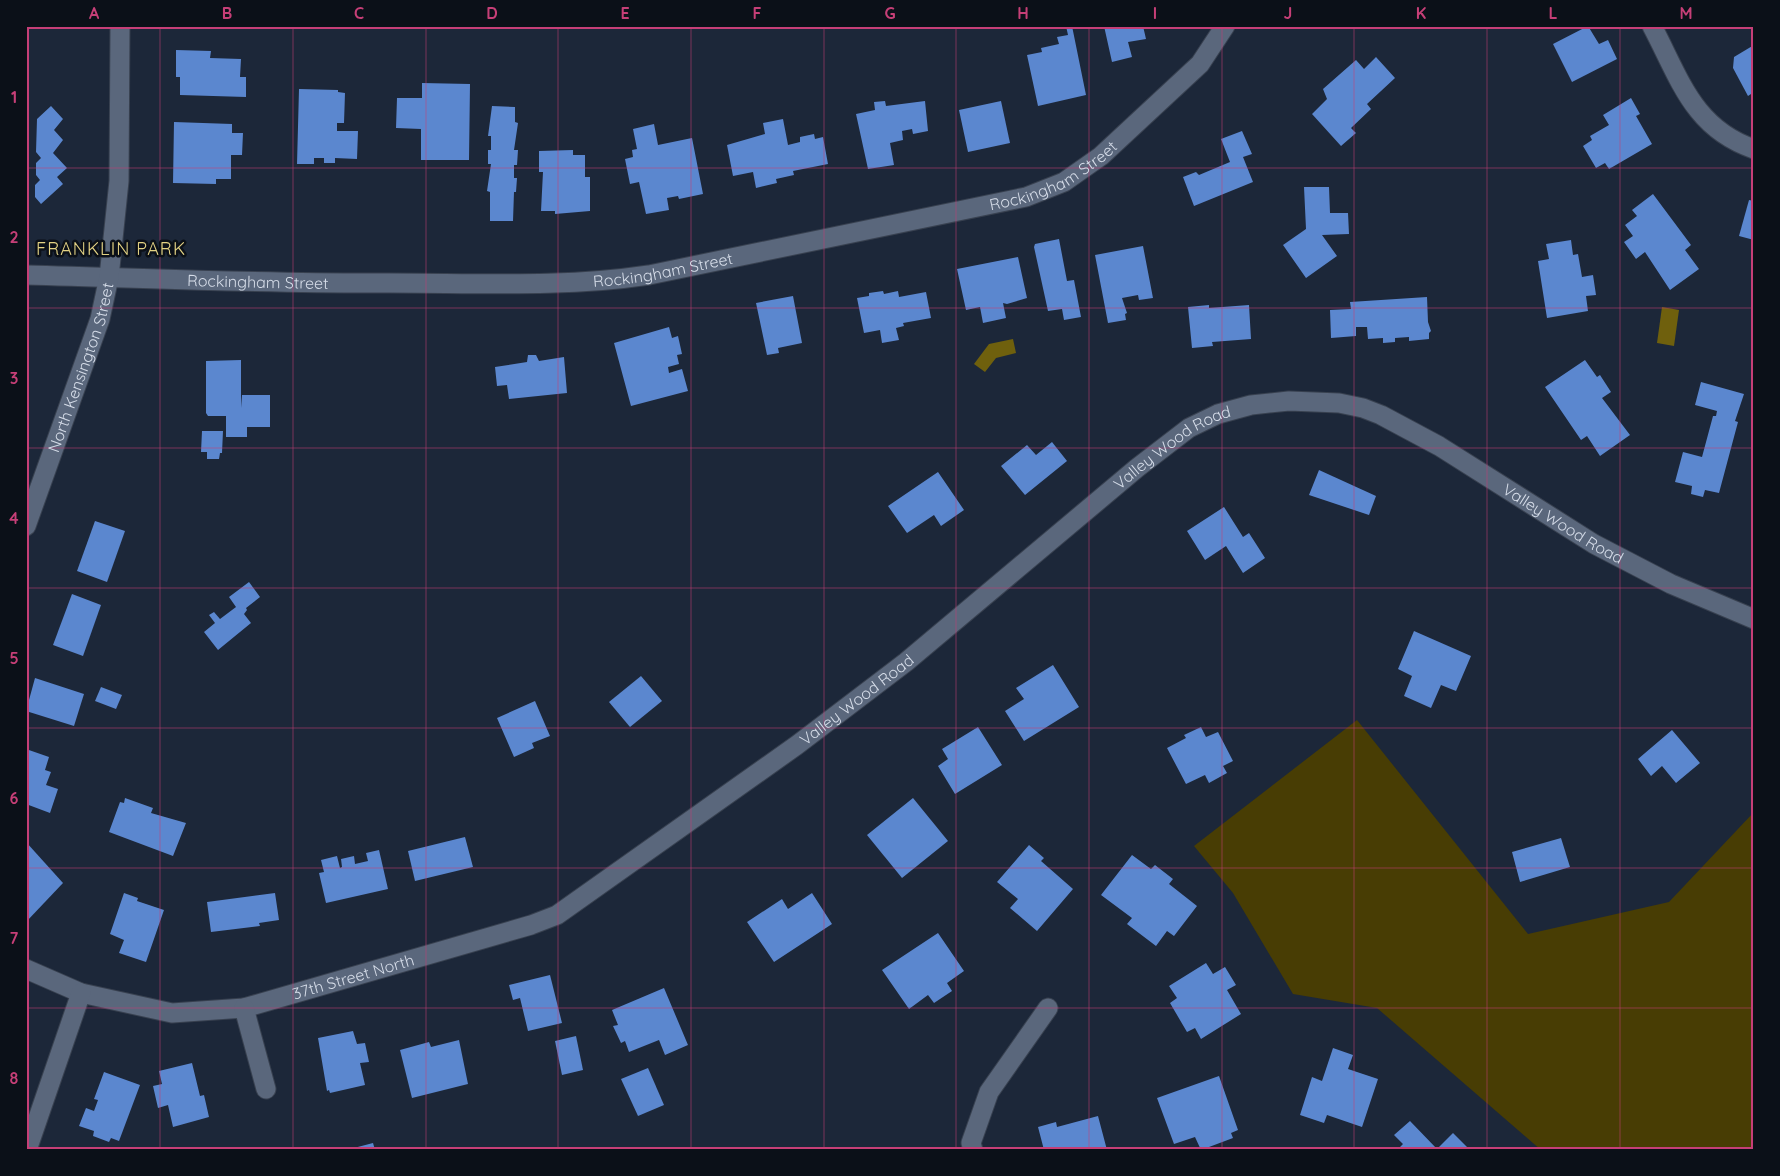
<svg xmlns="http://www.w3.org/2000/svg" width="1780" height="1176" viewBox="0 0 1780 1176" font-family="Quicksand,sans-serif">
  <style>
    .green { fill: #483d04 }
    .water { fill: #6f600d }
    .building { fill: #5b87cf }
    .lines { fill: none; stroke-linecap: round; stroke-linejoin: round }
    .street-casing { stroke: #384150; stroke-width: 21 }
    .street { stroke: #5a677c; stroke-width: 19 }
    .grid { fill: none; stroke: #c63f77; stroke-width: 1; stroke-opacity: 0.55 }
    .labels { text-anchor: middle; stroke-width: 5; stroke-linejoin: round; paint-order: stroke }
    .street-label { font-size: 16px; fill: #d5dce8; stroke: #0b1018 }
    .neighbourhood-label { font-size: 18px; letter-spacing: 1px; fill: #e3d284; stroke: #0b1018 }
    .neatline { fill: none; stroke: #c63f77; stroke-width: 2 }
    .grid-label { font-size: 16px; text-anchor: middle; font-weight: bold; fill: #c63f77 }
  </style>
  <rect width="100%" height="100%" fill="#1c2739"/>
  <!-- green -->
  <polygon class="green" points="1357,720 1528,934 1669,902 1754,812 1754,1150 1541,1150 1377,1008 1293,994 1233,893 1194,846"/>
  <!-- water -->
  <g class="water">
    <polygon points="1662,307 1679,310 1674,346 1657,343"/>
    <polygon points="1013,339 1016,353 996,358 985,372 974,364 989,344"/>
  </g>
  <!-- building -->
  <g class="building">
    <polygon points="1066,26 1072,26 1086,95 1038,106 1027,55 1042,52 1041,48 1059,44 1057,37 1068,35"/>
    <polygon points="1104,26 1143,26 1146,39 1128,42 1132,57 1112,62"/>
    <polygon points="1588,26 1599,44 1608,40 1617,59 1572,82 1553,44"/>
    <polygon points="1754,45 1754,92 1748,96 1733,68 1734,57"/>
    <polygon points="176,50 211,51 210,58 241,59 240,77 246,77 246,97 180,95 180,77 176,77"/>
    <polygon points="1376,57 1395,78 1367,104 1371,109 1351,128 1356,133 1341,146 1312,114 1327,99 1323,89 1356,60 1364,69"/>
    <polygon points="422,83 470,84 469,160 421,160 421,129 396,128 397,98 422,98"/>
    <polygon points="299,89 338,90 338,92 345,93 344,123 337,123 337,131 358,131 357,159 335,158 335,163 324,163 324,158 314,158 314,164 297,164"/>
    <polygon points="1631,98 1640,114 1636,116 1652,144 1609,169 1605,163 1596,168 1583,146 1592,140 1590,136 1609,125 1603,115"/>
    <polygon points="885,101 886,106 925,101 928,131 913,134 912,129 902,131 903,140 890,143 894,165 868,169 856,114 875,110 874,102"/>
    <polygon points="1001,101 1010,143 968,152 959,110"/>
    <polygon points="51,106 63,119 54,130 63,140 53,153 67,168 57,177 63,184 41,204 35,197 35,185 40,180 36,175 36,163 41,158 36,152 37,119"/>
    <polygon points="492,106 515,107 515,122 518,123 514,150 518,150 517,165 514,165 514,178 517,178 516,192 514,192 513,221 490,221 490,192 487,191 491,164 488,164 488,150 491,150 491,136 488,136"/>
    <polygon points="783,119 788,145 800,142 800,137 814,134 815,139 823,137 828,164 793,171 794,175 776,179 777,183 756,188 753,172 733,176 727,145 765,134 763,123"/>
    <polygon points="174,122 232,124 232,133 243,133 242,155 231,155 231,179 216,179 216,184 173,183"/>
    <polygon points="654,124 658,145 692,138 703,194 679,199 678,196 667,198 669,210 646,214 639,182 630,184 625,159 633,157 632,150 637,149 633,129"/>
    <polygon points="1242,131 1252,154 1243,157 1253,182 1194,206 1183,177 1196,172 1199,175 1230,162 1221,139"/>
    <polygon points="573,150 573,155 585,155 585,177 590,177 590,211 555,214 555,211 541,211 543,172 539,172 539,151"/>
    <polygon points="1304,187 1329,187 1330,213 1348,213 1349,234 1322,235 1337,256 1306,278 1283,245 1306,229"/>
    <polygon points="1653,194 1691,245 1685,250 1699,269 1670,290 1645,252 1636,259 1624,242 1633,236 1625,225 1637,216 1632,210"/>
    <polygon points="1749,200 1754,201 1754,240 1739,236"/>
    <polygon points="1059,239 1067,281 1074,280 1081,317 1064,320 1062,309 1048,311 1034,247 1035,244"/>
    <polygon points="1571,240 1573,255 1578,254 1582,277 1593,275 1596,295 1586,296 1588,311 1547,318 1538,261 1549,259 1546,244"/>
    <polygon points="1143,246 1153,298 1139,300 1138,295 1122,298 1127,313 1125,314 1126,320 1108,323 1095,255"/>
    <polygon points="1018,257 1027,298 1007,304 1003,303 1006,318 983,323 980,307 966,310 957,269"/>
    <polygon points="883,291 884,294 898,291 899,297 926,292 931,318 903,323 904,326 896,328 899,340 882,343 880,330 864,333 857,298 869,296 869,293"/>
    <polygon points="793,296 802,343 778,348 779,353 767,355 756,303"/>
    <polygon points="1427,297 1428,322 1431,331 1429,333 1429,339 1409,341 1409,337 1395,338 1395,342 1383,343 1383,338 1368,339 1367,327 1356,327 1356,336 1331,338 1330,310 1351,309 1350,302"/>
    <polygon points="1209,305 1209,308 1249,305 1251,339 1212,342 1213,346 1192,348 1188,307"/>
    <polygon points="669,327 672,338 678,336 682,354 677,355 679,364 668,367 669,373 682,369 688,391 631,406 614,343"/>
    <polygon points="528,355 536,355 539,361 564,357 567,393 509,399 507,385 497,386 495,367 527,362"/>
    <polygon points="241,360 241,408 242,395 270,395 270,427 247,427 247,437 226,437 226,416 208,416 206,413 206,361"/>
    <polygon points="1585,360 1597,377 1600,375 1611,392 1602,398 1630,435 1600,456 1587,436 1581,440 1545,387"/>
    <polygon points="1701,382 1744,394 1735,421 1738,422 1719,493 1705,490 1703,497 1691,494 1692,486 1675,482 1683,452 1702,457 1713,416 1716,416 1717,411 1695,405"/>
    <polygon points="202,431 223,431 222,453 220,453 219,459 207,459 207,452 201,452"/>
    <polygon points="1052,442 1067,461 1025,495 1001,466 1027,445 1036,455"/>
    <polygon points="1319,470 1376,496 1369,515 1309,495"/>
    <polygon points="938,472 964,510 941,526 934,515 907,533 888,506"/>
    <polygon points="1224,507 1243,537 1249,533 1265,558 1243,573 1226,546 1205,560 1187,531"/>
    <polygon points="95,521 125,531 107,582 77,571"/>
    <polygon points="249,582 260,597 246,608 247,610 244,614 251,623 218,650 204,632 215,623 209,615 214,612 220,619 236,607 229,597"/>
    <polygon points="72,594 101,605 83,656 53,645"/>
    <polygon points="1414,631 1471,656 1456,691 1441,685 1431,708 1404,696 1412,676 1398,669"/>
    <polygon points="1053,665 1079,707 1024,741 1005,711 1024,699 1016,688"/>
    <polygon points="641,676 662,701 630,727 609,702"/>
    <polygon points="35,678 84,694 74,726 26,711"/>
    <polygon points="101,687 122,695 116,709 95,701"/>
    <polygon points="535,701 550,736 532,743 534,748 514,757 497,718"/>
    <polygon points="978,727 1002,765 955,794 938,766 948,759 942,749"/>
    <polygon points="1201,727 1206,737 1218,732 1233,761 1223,766 1227,773 1209,783 1205,775 1186,784 1167,748 1186,738 1184,735"/>
    <polygon points="1672,730 1700,763 1676,783 1662,766 1651,776 1638,759"/>
    <polygon points="26,749 49,757 45,770 51,772 46,785 58,789 50,813 26,804"/>
    <polygon points="125,798 153,808 151,813 186,823 173,856 109,832 120,802 124,803"/>
    <polygon points="913,798 948,841 902,878 867,835"/>
    <polygon points="465,837 473,867 415,881 408,851"/>
    <polygon points="1561,838 1570,867 1520,882 1512,852"/>
    <polygon points="26,842 63,883 26,922"/>
    <polygon points="1029,845 1044,858 1041,861 1073,889 1037,931 1010,908 1018,899 997,882"/>
    <polygon points="379,850 388,889 326,903 319,873 324,872 321,860 337,856 340,868 342,867 341,859 354,856 355,864 368,861 366,853"/>
    <polygon points="1132,855 1151,869 1155,865 1173,879 1169,884 1197,906 1174,936 1167,931 1156,946 1127,924 1132,918 1101,895"/>
    <polygon points="124,893 138,898 137,901 164,910 146,962 119,953 124,940 110,934"/>
    <polygon points="275,893 279,920 259,923 260,926 211,932 207,902"/>
    <polygon points="812,893 832,924 774,962 747,922 782,899 788,909"/>
    <polygon points="938,933 964,971 947,983 952,991 934,1003 928,995 909,1009 882,970"/>
    <polygon points="1206,963 1213,974 1225,967 1236,985 1227,990 1241,1014 1201,1039 1195,1028 1187,1032 1170,1003 1177,998 1169,986"/>
    <polygon points="550,975 562,1023 528,1031 520,998 513,1000 509,985"/>
    <polygon points="664,988 688,1045 665,1055 659,1040 629,1052 625,1041 621,1043 613,1026 618,1025 612,1010"/>
    <polygon points="353,1031 357,1044 365,1043 369,1062 360,1063 365,1085 330,1093 329,1090 327,1091 318,1038"/>
    <polygon points="576,1036 583,1070 562,1075 555,1041"/>
    <polygon points="459,1040 468,1084 412,1098 400,1050 429,1042 431,1047"/>
    <polygon points="1333,1048 1353,1055 1348,1069 1378,1079 1362,1127 1327,1115 1324,1123 1300,1115 1312,1077 1322,1081"/>
    <polygon points="192,1063 200,1096 204,1095 209,1117 173,1127 168,1105 158,1108 153,1086 162,1084 159,1071"/>
    <polygon points="648,1068 664,1105 638,1116 621,1079"/>
    <polygon points="104,1072 140,1085 119,1141 111,1138 109,1142 93,1136 94,1131 79,1126 86,1108 94,1111 98,1100 94,1099"/>
    <polygon points="1219,1076 1238,1130 1231,1133 1233,1138 1201,1150 1195,1137 1174,1144 1157,1098"/>
    <polygon points="1098,1116 1107,1150 1044,1150 1038,1127 1056,1122 1057,1127"/>
    <polygon points="1410,1121 1437,1149 1453,1133 1470,1150 1397,1150 1403,1144 1394,1135"/>
    <polygon points="373,1143 375,1150 350,1150 350,1149"/>
  </g>
  <g class="lines">
    <defs>
      <g id="street">
        <path d="M 1652,26 C 1680,79 1693,128 1754,149"/>
        <path id="s1" d="M 26,275 C 147,278 268,284 389,283 C 476,283 563,288 649,275 L 1026,197 L 1064,182 L 1101,156 L 1200,64 L 1225,26"/>
        <path id="s2" d="M 26,526 L 100,319 L 109,277 L 119,181 L 120,26"/>
        <path id="s3" d="M 26,969 L 81,993 L 172,1013 L 244,1008 L 531,925 L 557,915 L 797,745 L 906,662 L 1137,468 L 1189,428 L 1218,414 L 1251,405 L 1289,401 L 1339,403 L 1363,408 L 1381,415 L 1439,446 L 1594,544 L 1671,584 L 1754,619"/>
        <polyline points="244,1008 266,1089"/>
        <polyline points="27,1150 81,993"/>
        <polyline points="973,1150 971,1143 989,1092 1048,1008"/>
      </g>
    </defs>
    <!-- street casing -->
    <use href="#street" class="street-casing"/>
    <!-- street -->
    <use href="#street" class="street"/>
  </g>
  <!-- grid -->
  <path class="grid" d="M 160,26 L 160,1150M 293,26 L 293,1150M 426,26 L 426,1150M 558,26 L 558,1150M 691,26 L 691,1150M 824,26 L 824,1150M 956,26 L 956,1150M 1089,26 L 1089,1150M 1222,26 L 1222,1150M 1354,26 L 1354,1150M 1487,26 L 1487,1150M 1620,26 L 1620,1150M 26,168 L 1754,168M 26,308 L 1754,308M 26,448 L 1754,448M 26,588 L 1754,588M 26,728 L 1754,728M 26,868 L 1754,868M 26,1008 L 1754,1008"/>
  <g class="labels">
    <!-- street labels -->
    <g class="street-label">
      <text dy="6" stroke="none"><textPath href="#s1" startOffset="1042">Rockingham Street</textPath></text>
      <text dy="6" stroke="none"><textPath href="#s1" startOffset="638">Rockingham Street</textPath></text>
      <text dy="6" stroke="none"><textPath href="#s1" startOffset="232">Rockingham Street</textPath></text>
      <text dy="6" stroke="none"><textPath href="#s2" startOffset="168">North Kensington Street</textPath></text>
      <text dy="6" stroke="none"><textPath href="#s3" startOffset="1326">Valley Wood Road</textPath></text>
      <text dy="6" stroke="none"><textPath href="#s3" startOffset="1761">Valley Wood Road</textPath></text>
      <text dy="6" stroke="none"><textPath href="#s3" startOffset="921">Valley Wood Road</textPath></text>
      <text dy="6" stroke="none"><textPath href="#s3" startOffset="339">37th Street North</textPath></text>
    </g>
    <!-- neighbourhood labels -->
    <g class="neighbourhood-label">
      <text x="111" y="255">FRANKLIN PARK</text>
    </g>
  </g>
  <!-- border -->
  <rect width="1780" height="1176" fill="none" stroke="#0b1018" stroke-width="55"/>
  <rect x="28" y="28" width="1724" height="1120" class="neatline"/>
  <g class="grid-label">
    <text x="94" y="19">A</text>
    <text x="227" y="19">B</text>
    <text x="359" y="19">C</text>
    <text x="492" y="19">D</text>
    <text x="625" y="19">E</text>
    <text x="757" y="19">F</text>
    <text x="890" y="19">G</text>
    <text x="1023" y="19">H</text>
    <text x="1155" y="19">I</text>
    <text x="1288" y="19">J</text>
    <text x="1421" y="19">K</text>
    <text x="1553" y="19">L</text>
    <text x="1686" y="19">M</text>
    <text x="14" y="103">1</text>
    <text x="14" y="243">2</text>
    <text x="14" y="384">3</text>
    <text x="14" y="524">4</text>
    <text x="14" y="664">5</text>
    <text x="14" y="804">6</text>
    <text x="14" y="944">7</text>
    <text x="14" y="1084">8</text>
  </g>
</svg>
